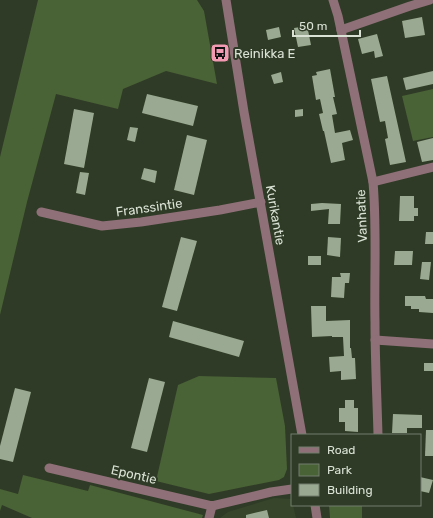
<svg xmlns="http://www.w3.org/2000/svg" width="433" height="518" viewBox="0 0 433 518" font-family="Rubik,sans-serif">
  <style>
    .built { fill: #37462b }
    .green { fill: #496236 }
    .building { fill: #9aa991 }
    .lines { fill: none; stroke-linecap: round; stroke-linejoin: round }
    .minor { stroke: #8f7078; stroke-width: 9 }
    .labels { text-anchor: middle; stroke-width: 4; stroke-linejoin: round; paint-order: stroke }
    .poi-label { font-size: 13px; fill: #dae2d5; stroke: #2f3b26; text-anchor: start }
    .street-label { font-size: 13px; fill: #dae2d5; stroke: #2f3b26 }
  </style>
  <rect width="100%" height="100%" fill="#2f3b26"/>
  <!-- built -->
  <polygon class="built" points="274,498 292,499 292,505 293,505 296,518 220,518 228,512"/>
  <!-- green -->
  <g class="green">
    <polygon points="38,0 197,0 204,11 217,84 166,71 123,89 118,109 56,94 27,202 0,315 0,157"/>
    <polygon points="433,89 433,137 413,141 402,96"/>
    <polygon points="199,376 276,378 285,426 287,469 284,477 279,480 209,494 156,481 178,385"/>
    <polygon points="23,475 88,491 90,485 203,515 202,518 32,518 2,505 0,511 0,489 18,494"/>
    <polygon points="329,505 362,505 362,518 330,518"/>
  </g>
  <!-- building -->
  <g class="building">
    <polygon points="422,17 425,35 405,38 402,21"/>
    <polygon points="279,27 281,37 268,40 266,30"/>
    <polygon points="301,27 302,31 308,30 311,45 298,47 294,28"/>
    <polygon points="377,34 383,56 375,58 374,51 362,54 358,39"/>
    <polygon points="330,69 335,97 333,97 337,114 332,115 335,133 350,130 353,140 342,143 345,160 331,163 324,131 323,131 319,114 323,113 320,99 316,100 312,76 317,75 316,72"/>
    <polygon points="433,71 433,84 406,90 403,78"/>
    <polygon points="281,72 283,82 274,84 271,75"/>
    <polygon points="387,76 406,162 390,165 385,139 388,138 385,121 380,122 371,79"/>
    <polygon points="147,94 198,106 193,126 142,113"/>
    <polygon points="74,109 94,113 84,168 64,164"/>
    <polygon points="303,109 303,116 295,117 295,110"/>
    <polygon points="130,127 138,128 135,142 127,140"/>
    <polygon points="187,135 207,140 194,195 174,190"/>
    <polygon points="433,138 433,160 422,162 417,142"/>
    <polygon points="144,168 157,171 155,183 141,179"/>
    <polygon points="80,172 89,173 85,195 76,193"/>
    <polygon points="400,196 414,196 414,208 418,208 418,216 414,216 414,221 399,221"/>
    <polygon points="322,203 341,204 340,224 328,224 329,209 311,211 311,204"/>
    <polygon points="426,232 433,232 433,244 425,244"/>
    <polygon points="181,237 197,241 177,311 162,307"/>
    <polygon points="328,237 341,238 340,257 327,255"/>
    <polygon points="395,251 413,251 412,265 394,265"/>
    <rect x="308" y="256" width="13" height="9"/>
    <polygon points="422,262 431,262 429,280 420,279"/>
    <polygon points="340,273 350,273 349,283 345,283 344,298 331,297 332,277 341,277"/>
    <polygon points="405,296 425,296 426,299 433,299 433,313 419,312 419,309 411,309 411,306 405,306"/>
    <polygon points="311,306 326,306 326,321 350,320 350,348 351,348 352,358 355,358 356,379 341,380 341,371 330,372 329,357 344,356 343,337 332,337 332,336 312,337"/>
    <polygon points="173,321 244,341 239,357 169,337"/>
    <rect x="424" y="363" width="9" height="8"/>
    <polygon points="149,378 165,382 147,452 131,448"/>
    <polygon points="15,388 31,392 13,462 0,459 0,446"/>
    <polygon points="345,400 354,400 354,408 358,408 358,432 345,431 345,422 339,422 339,408 345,408"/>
    <polygon points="393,414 422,415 422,428 407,428 407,433 392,433"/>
    <polygon points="426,430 433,430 433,456 425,456"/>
    <polygon points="420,477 433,480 429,493 420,491"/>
    <polygon points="267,510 269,518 246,518 246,515"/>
  </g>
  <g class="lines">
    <!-- minor -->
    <g class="minor">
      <polyline points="226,0 244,112 302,435"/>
      <path d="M 333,0 L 338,16 L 373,182 C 377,229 374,276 375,322 C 375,360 377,397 378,435"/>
      <polyline points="341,30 410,6 430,0"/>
      <polyline points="373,182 433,167"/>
      <polyline points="41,212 102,226 141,222 220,210 261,202"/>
      <polyline points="375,340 433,344"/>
      <polyline points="49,468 212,506 271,492 292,489"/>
      <polyline points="315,505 317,518"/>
      <polyline points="209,518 212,506"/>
    </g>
  </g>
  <!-- icons -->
  <defs>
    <symbol id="bus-square" viewBox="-11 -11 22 22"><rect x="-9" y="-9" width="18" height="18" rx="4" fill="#f19ab2" stroke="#2f3b26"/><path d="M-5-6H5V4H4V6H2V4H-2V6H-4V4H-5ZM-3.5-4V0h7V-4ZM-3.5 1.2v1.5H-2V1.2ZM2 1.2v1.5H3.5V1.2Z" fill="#111"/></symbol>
  </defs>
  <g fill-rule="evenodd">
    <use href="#bus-square" x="209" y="42" width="22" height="22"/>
  </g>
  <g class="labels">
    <!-- poi labels -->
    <g class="poi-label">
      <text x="234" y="58">Reinikka E</text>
    </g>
    <!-- street labels -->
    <g class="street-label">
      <text transform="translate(149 207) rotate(-8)" y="5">Franssintie</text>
      <text transform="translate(276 215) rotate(80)" y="5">Kurikantie</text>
      <text transform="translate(361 216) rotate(-92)" y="5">Vanhatie</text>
      <text transform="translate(134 474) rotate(13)" y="5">Epontie</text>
    </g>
  </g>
  <!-- legend -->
  <rect x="291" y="434" width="130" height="72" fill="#2f3b26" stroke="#737e6c"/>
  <rect x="299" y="447" width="20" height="6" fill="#8f7078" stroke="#737e6c"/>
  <text x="327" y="454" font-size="12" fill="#dae2d5">Road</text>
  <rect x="299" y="464" width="20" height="12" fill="#496236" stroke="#737e6c"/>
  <text x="327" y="474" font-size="12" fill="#dae2d5">Park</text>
  <rect x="299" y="484" width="20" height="12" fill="#9aa991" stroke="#737e6c"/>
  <text x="327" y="494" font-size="12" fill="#dae2d5">Building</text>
  <!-- scale -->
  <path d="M293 30v6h67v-6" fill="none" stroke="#dae2d5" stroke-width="2"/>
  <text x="299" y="30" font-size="12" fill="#dae2d5" stroke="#2f3b26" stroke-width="3" paint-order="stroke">50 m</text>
</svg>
